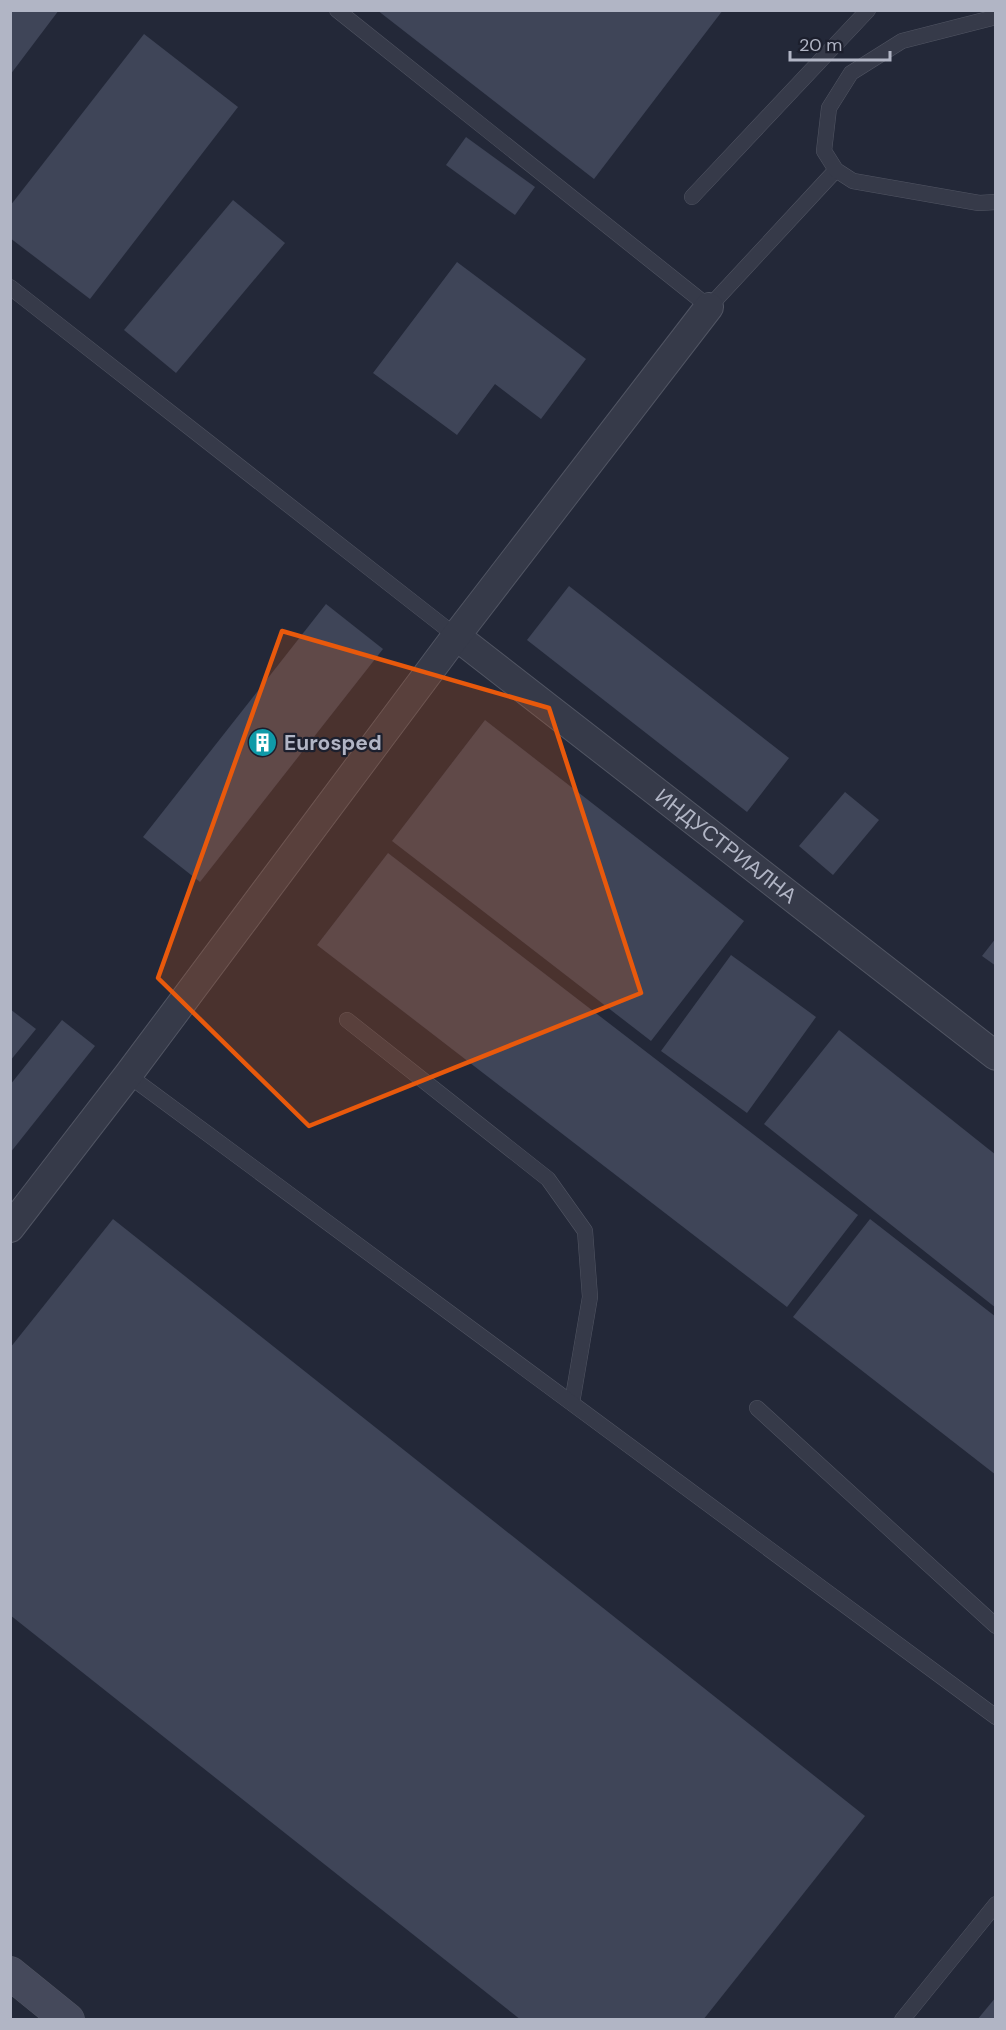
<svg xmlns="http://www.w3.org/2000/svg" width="1006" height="2030" viewBox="0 0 1006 2030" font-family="'DM Sans',sans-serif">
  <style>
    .building { fill: #3f4558 }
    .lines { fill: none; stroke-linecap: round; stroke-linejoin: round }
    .service-casing { stroke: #515563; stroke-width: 16 }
    .minor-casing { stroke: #515563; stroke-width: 30 }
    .secondary-casing { stroke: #515563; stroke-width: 34 }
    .service { stroke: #363a49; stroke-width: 15 }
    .minor { stroke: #363a49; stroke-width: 28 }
    .secondary { stroke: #45495b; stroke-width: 33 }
    .marked { fill: #e8590c; fill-opacity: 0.2; stroke: #e8590c; stroke-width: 4.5; stroke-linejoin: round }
    .labels { text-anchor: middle; stroke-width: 4.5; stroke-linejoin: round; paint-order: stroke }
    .poi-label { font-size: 21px; font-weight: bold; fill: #b1b5c5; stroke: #1c1f2d; text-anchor: start }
    .street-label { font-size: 21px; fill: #b1b5c5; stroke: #1c1f2d }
  </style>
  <rect width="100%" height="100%" fill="#232838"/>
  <!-- building -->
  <g class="building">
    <polygon points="10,10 59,10 10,75"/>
    <polygon points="377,10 723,10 594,179"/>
    <polygon points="144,34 238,107 90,299 10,238 10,206"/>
    <polygon points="466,137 535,187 515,215 446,165"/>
    <polygon points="233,200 285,243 176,373 124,330"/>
    <polygon points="457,262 586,359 541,419 495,384 457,435 373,373"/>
    <polygon points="569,586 789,758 747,812 527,640"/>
    <polygon points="326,604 383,649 200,882 143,837"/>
    <polygon points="485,720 744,921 651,1041 392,841"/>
    <polygon points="845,792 879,820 833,875 799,846"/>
    <polygon points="388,853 858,1215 787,1307 317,945"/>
    <polygon points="996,938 996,966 982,956"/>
    <polygon points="731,955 816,1017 747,1113 661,1051"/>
    <polygon points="10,1009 36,1029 10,1061"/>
    <polygon points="62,1020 95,1046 10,1153 10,1085"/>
    <polygon points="839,1030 996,1155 996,1308 764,1124"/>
    <polygon points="113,1219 865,1816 703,2020 521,2020 10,1615 10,1348"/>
    <polygon points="870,1219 996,1317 996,1475 793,1317"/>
    <polygon points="996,1997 996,2020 977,2020"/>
  </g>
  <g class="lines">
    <defs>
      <g id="service">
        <polyline points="337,10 709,307 836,170"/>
        <polyline points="996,17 902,41 851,73 829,108 824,151 836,170 853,181 979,203 996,202"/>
        <polyline points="692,197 868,10"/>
        <polyline points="10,287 456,636"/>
        <polyline points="347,1020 548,1179 585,1231 590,1297 572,1403"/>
        <polyline points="128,1075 996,1717"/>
        <polyline points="757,1408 996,1626"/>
        <polyline points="902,2020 996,1904"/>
      </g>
      <g id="minor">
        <path id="s1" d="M 456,636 L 996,1056"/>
        <polyline points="10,1228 128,1075 456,636 709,307"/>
      </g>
      <polyline id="secondary" points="10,1973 68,2020"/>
    </defs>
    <!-- service casing -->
    <use href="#service" class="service-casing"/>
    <!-- minor casing -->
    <use href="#minor" class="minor-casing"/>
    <!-- secondary casing -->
    <use href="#secondary" class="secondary-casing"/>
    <!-- service -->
    <use href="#service" class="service"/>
    <!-- minor -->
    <use href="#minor" class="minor"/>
    <!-- secondary -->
    <use href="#secondary" class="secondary"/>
  </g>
  <!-- marked area -->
  <path class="marked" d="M 282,631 L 549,708 L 641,993 L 309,1126 L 158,978 Z"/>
  <!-- icons -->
  <defs>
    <symbol id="building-disc" viewBox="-11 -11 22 22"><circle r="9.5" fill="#0f9aa8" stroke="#1c1f2d"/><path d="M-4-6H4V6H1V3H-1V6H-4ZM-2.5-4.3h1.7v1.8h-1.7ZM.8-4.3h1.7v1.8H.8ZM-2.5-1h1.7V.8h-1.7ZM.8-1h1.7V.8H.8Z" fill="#fff"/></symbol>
  </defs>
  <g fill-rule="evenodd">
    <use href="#building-disc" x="246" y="726" width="33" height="33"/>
  </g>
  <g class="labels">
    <!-- poi labels -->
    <g class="poi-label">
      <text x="284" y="750">Eurosped</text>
    </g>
    <!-- street labels -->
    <g class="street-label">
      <text dy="7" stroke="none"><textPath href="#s1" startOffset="342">ИНДУСТРИАЛНА</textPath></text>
    </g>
  </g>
  <!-- border -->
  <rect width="1006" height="2030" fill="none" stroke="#b1b5c5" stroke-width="24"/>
  <!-- scale -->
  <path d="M790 51v9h100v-9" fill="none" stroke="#b1b5c5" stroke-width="3"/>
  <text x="799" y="51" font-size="18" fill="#b1b5c5" stroke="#1c1f2d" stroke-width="4.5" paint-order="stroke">20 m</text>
</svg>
